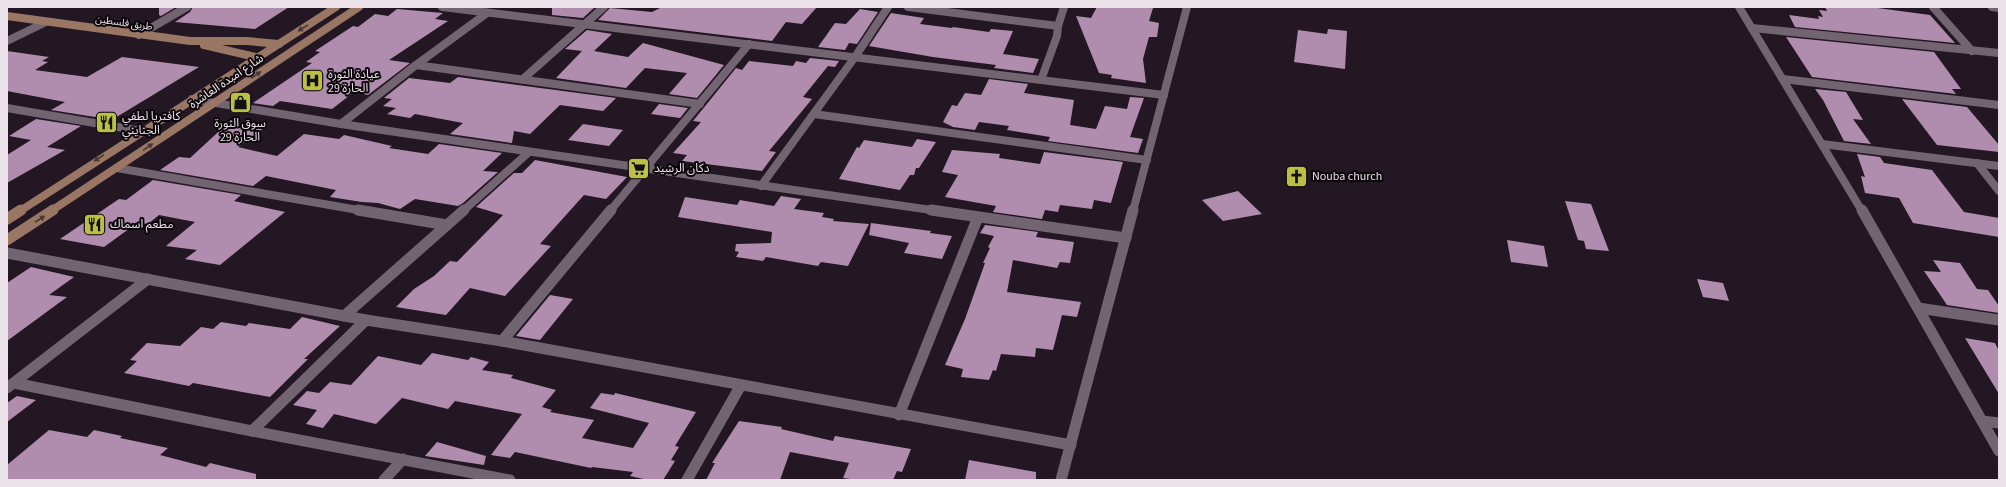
<svg xmlns="http://www.w3.org/2000/svg" width="2006" height="487" viewBox="0 0 2006 487" font-family="'Source Sans 3','Noto Sans Arabic',sans-serif">
  <style>
    .building { fill: #b08dae }
    .lines { fill: none; stroke-linecap: round; stroke-linejoin: round }
    .street-far1 { stroke: #736472; stroke-width: 8 }
    .street { stroke: #736472; stroke-width: 11 }
    .secondary-far1 { stroke: #9a7665; stroke-width: 8 }
    .secondary { stroke: #9a7665; stroke-width: 11 }
    .oneway { fill: #4a3832 }
    .labels { text-anchor: middle; stroke-width: 4; stroke-linejoin: round; paint-order: stroke }
    .far-street-label { font-size: 10px; fill: #eae1e9; stroke: #090509 }
    .poi-label { font-size: 12px; fill: #eae1e9; stroke: #090509; text-anchor: start }
    .street-label { font-size: 12px; fill: #eae1e9; stroke: #090509 }
  </style>
  <rect width="100%" height="100%" fill="#231723"/>
  <!-- building -->
  <g class="building">
    <polygon points="159,7 176,7 161,16 159,15"/>
    <polygon points="193,7 289,7 255,29 175,22 190,12"/>
    <polygon points="552,7 595,7 583,18 552,15"/>
    <polygon points="662,7 817,7 802,24 786,22 772,41 598,20 610,8 652,12"/>
    <polygon points="1097,7 1153,8 1149,21 1159,23 1157,37 1149,37 1143,59 1146,83 1111,78 1112,75 1099,73 1076,16 1091,18"/>
    <polygon points="1825,7 1870,7 1930,15 1955,43 1795,27 1789,15 1819,19 1818,16 1823,17 1819,10 1827,11"/>
    <polygon points="397,9 443,13 435,19 448,21 389,60 410,63 368,95 354,92 332,109 280,101 273,106 253,103 312,63 306,62 320,52 315,51 353,26 358,27 375,14 388,16"/>
    <polygon points="860,9 878,12 857,44 849,43 845,50 818,47 835,23 846,24"/>
    <polygon points="891,13 924,18 920,24 952,28 953,27 989,32 991,29 1013,31 1003,54 1039,59 1033,73 994,68 996,65 933,57 869,46"/>
    <polygon points="1328,29 1347,31 1345,69 1294,62 1298,30 1327,34"/>
    <polygon points="587,30 612,34 594,51 628,57 643,43 724,65 697,98 669,94 687,73 645,68 626,88 556,78 582,51 565,49"/>
    <polygon points="1786,37 1934,52 1961,89 1952,89 1956,94 1812,77"/>
    <polygon points="7,51 49,57 42,61 48,62 35,70 87,77 122,57 199,67 115,118 98,116 95,117 51,110 65,102 7,91"/>
    <polygon points="810,58 839,61 835,67 828,66 803,97 812,99 769,151 776,152 762,171 682,161 687,155 673,153 701,122 693,121 736,68 742,70 749,61 793,66 796,61 806,63"/>
    <polygon points="458,77 616,98 603,111 560,105 530,134 514,131 512,143 450,134 463,123 415,114 410,118 387,114 396,108 383,106 392,99 384,98 409,78 450,83"/>
    <polygon points="989,79 1028,84 1024,93 1074,100 1070,125 1096,129 1105,106 1127,109 1130,97 1144,98 1130,137 1143,139 1138,153 1048,141 1050,137 1007,130 1009,126 979,122 975,130 953,127 943,122 952,105 957,106 965,93 981,95"/>
    <polygon points="1815,89 1846,92 1863,120 1853,119 1871,144 1844,141 1823,100"/>
    <polygon points="1902,99 1967,107 1999,145 1999,152 1937,145"/>
    <polygon points="659,104 688,108 680,118 651,114"/>
    <polygon points="36,119 81,126 47,147 65,150 7,183 7,155 31,140 9,136"/>
    <polygon points="228,123 264,128 238,147 277,156 304,134 339,139 344,135 392,146 389,148 428,154 439,144 502,153 483,171 498,172 463,203 458,206 415,199 400,209 378,203 362,202 330,197 336,190 266,176 253,186 160,170 179,157 190,158"/>
    <polygon points="583,124 623,130 609,146 568,140"/>
    <polygon points="917,139 936,142 919,168 916,168 914,175 910,175 900,190 839,179 857,147 859,148 864,140 912,147"/>
    <polygon points="952,150 1000,154 999,158 1040,164 1044,152 1123,162 1111,203 1094,200 1092,209 1060,205 1058,212 1045,210 1042,219 993,212 996,206 945,197 958,175 942,172"/>
    <polygon points="1857,154 1880,157 1884,163 1932,170 1964,212 1999,218 1999,237 1913,223 1899,198 1865,193 1861,176 1865,177"/>
    <polygon points="535,160 627,177 606,199 584,195 540,244 551,246 505,296 470,288 446,315 396,307 414,289 434,276 450,261 457,262 503,215 476,207 514,173 522,173"/>
    <polygon points="153,180 241,195 234,201 285,212 220,265 185,259 197,250 166,246 195,222 159,215 148,224 137,223 104,247 60,239 119,199 126,200"/>
    <polygon points="1238,191 1262,214 1223,221 1202,200"/>
    <polygon points="781,196 801,199 794,209 824,213 822,217 834,219 833,221 869,224 848,266 821,262 818,266 766,257 763,261 736,257 739,252 735,251 736,244 771,243 772,232 678,217 685,197 737,205 740,200 774,206"/>
    <polygon points="1565,201 1591,204 1609,251 1586,249 1584,241 1578,240"/>
    <polygon points="871,223 931,231 930,233 952,236 942,259 904,253 909,243 869,235"/>
    <polygon points="985,225 1038,232 1036,237 1074,242 1070,263 1060,262 1057,268 1013,260 1007,292 1081,302 1077,317 1062,315 1053,350 1036,348 1035,357 1001,354 996,371 993,370 989,380 961,377 963,369 945,365 965,319 985,263 983,263 990,248 988,247 994,236 980,233"/>
    <polygon points="1507,240 1544,246 1548,267 1511,262"/>
    <polygon points="1933,260 1960,263 1977,289 1988,290 1999,306 1999,313 1947,305 1924,271 1941,272"/>
    <polygon points="31,267 74,277 49,295 67,297 7,341 7,283"/>
    <polygon points="1697,279 1723,283 1729,301 1703,297"/>
    <polygon points="550,295 573,299 540,340 516,336"/>
    <polygon points="302,317 340,326 304,359 308,359 270,397 193,383 189,386 124,373 137,361 130,360 147,343 180,346 201,327 213,329 221,322 246,326 249,323 290,329"/>
    <polygon points="1965,338 1995,343 1999,351 1999,394"/>
    <polygon points="432,353 468,360 471,357 489,362 482,370 513,375 511,378 556,390 542,407 552,410 550,412 594,420 582,438 633,448 649,423 590,408 601,393 614,395 615,393 696,412 675,446 679,447 671,460 675,461 663,480 648,480 630,476 633,472 592,467 591,468 515,452 510,458 491,455 522,414 455,401 448,409 402,398 376,424 334,414 323,428 306,424 317,410 293,405 307,391 319,393 330,382 351,385 378,356 421,365"/>
    <polygon points="17,396 36,400 7,422 7,403"/>
    <polygon points="739,421 782,427 781,429 833,441 835,436 911,449 902,472 897,471 893,480 857,480 843,478 849,463 790,452 780,480 706,480 715,463 712,463"/>
    <polygon points="49,430 87,437 94,430 122,436 120,438 168,448 160,455 206,467 210,463 256,474 256,480 7,480 7,465"/>
    <polygon points="437,442 486,456 484,465 425,456"/>
    <polygon points="969,460 1036,472 1036,480 965,480"/>
  </g>
  <g class="lines">
    <!-- street-far1 -->
    <g class="street-far1">
      <polyline points="442,7 1164,95"/>
      <polyline points="908,7 1058,26 1057,36 1041,80"/>
      <polyline points="1739,7 1862,211"/>
      <polyline points="1933,7 1972,51"/>
      <polyline points="1992,7 1999,8"/>
      <polyline points="1058,26 1064,7"/>
      <polyline points="1752,28 1999,53"/>
      <polyline points="139,35 187,7"/>
      <polyline points="7,41 46,22"/>
      <polyline points="416,65 700,104"/>
      <polyline points="523,79 604,7"/>
      <polyline points="1783,79 1999,105"/>
      <polyline points="192,99 341,124 938,211"/>
      <polyline points="7,108 141,131"/>
      <polyline points="814,114 1147,160"/>
      <polyline points="341,124 416,65 487,13"/>
      <polyline points="1822,144 1999,166"/>
      <polyline points="1977,163 1999,191"/>
      <polyline points="117,168 364,211"/>
      <polyline points="761,186 855,57 888,7"/>
      <polyline points="463,211 529,152"/>
      <polyline points="610,211 749,44"/>
      <polyline points="1133,211 1187,7"/>
    </g>
    <!-- street -->
    <g class="street">
      <polyline points="358,210 447,225"/>
      <polyline points="931,210 1126,238"/>
      <polyline points="1862,210 1999,451"/>
      <polyline points="7,253 366,320 502,341 1071,445"/>
      <polyline points="1918,308 1999,320"/>
      <polyline points="344,316 464,210"/>
      <polyline points="502,341 611,210"/>
      <polyline points="14,383 252,431 510,480"/>
      <polyline points="7,388 148,279"/>
      <polyline points="899,415 978,217"/>
      <polyline points="1982,421 1999,423"/>
      <polyline points="252,431 366,320"/>
      <polyline points="384,480 403,459"/>
      <polyline points="687,480 741,385"/>
      <polyline points="1061,480 1133,210"/>
    </g>
    <!-- secondary-far1 -->
    <g class="secondary-far1">
      <polyline points="7,16 190,41 247,41 279,44"/>
      <polyline points="204,45 260,58"/>
      <polyline points="20,211 336,7"/>
      <polyline points="51,211 359,7"/>
    </g>
    <!-- secondary -->
    <g class="secondary">
      <polyline points="7,219 21,210"/>
      <polyline points="7,240 53,210"/>
    </g>
  </g>
  <!-- one-way arrows -->
  <defs><path id="oneway-solid" d="M-6-.8H1V-3.2L6.5 0L1 3.2V.8H-6Z"/></defs>
  <g class="oneway">
    <use href="#oneway-solid" transform="translate(303 28) rotate(148)"/>
    <use href="#oneway-solid" transform="translate(256 75) rotate(-34)"/>
    <use href="#oneway-solid" transform="translate(148 147) rotate(-34)"/>
    <use href="#oneway-solid" transform="translate(99 158) rotate(147)"/>
    <use href="#oneway-solid" transform="translate(40 219) rotate(-33)"/>
  </g>
  <!-- icons -->
  <defs>
    <symbol id="hospital-square" viewBox="-11 -11 22 22"><rect x="-9" y="-9" width="18" height="18" rx="4" fill="#bbc045" stroke="#090509"/><path d="M-5-5h3v3.5h4V-5h3V5h-3V1.5h-4V5h-3Z" fill="#111"/></symbol>
    <symbol id="shop-square" viewBox="-11 -11 22 22"><rect x="-9" y="-9" width="18" height="18" rx="4" fill="#bbc045" stroke="#090509"/><path d="M-5-2.5h2.3a2.7 3.5 0 0 1 5.4 0H5L5.5 6h-11ZM-1.5-2.5h3a1.5 2.3 0 0 0-3 0Z" fill="#111"/></symbol>
    <symbol id="restaurant-square" viewBox="-11 -11 22 22"><rect x="-9" y="-9" width="18" height="18" rx="4" fill="#bbc045" stroke="#090509"/><path d="M-5-6h1v4h1v-4h1v4h1v-4h1v5L-1.5 .5V6h-2V.5L-5-1ZM5-6V6H3V1.5H1.5Q1.5-4 5-6Z" fill="#111"/></symbol>
    <symbol id="supermarket-square" viewBox="-11 -11 22 22"><rect x="-9" y="-9" width="18" height="18" rx="4" fill="#bbc045" stroke="#090509"/><path d="M-6-5.5h2.5l.6 2H6L4.5 2H-2.5L-4.4-4H-6ZM-1.5 3.2a1.3 1.3 0 1 0 .1 0ZM3 3.2a1.3 1.3 0 1 0 .1 0Z" fill="#111"/></symbol>
    <symbol id="church-square" viewBox="-11 -11 22 22"><rect x="-9" y="-9" width="18" height="18" rx="4" fill="#bbc045" stroke="#090509"/><path d="M-1.2-6h2.4v3.5h3.3v2.4h-3.3V6h-2.4V-.1h-3.3v-2.4h3.3Z" fill="#111"/></symbol>
  </defs>
  <g fill-rule="evenodd">
    <use href="#hospital-square" x="300" y="68" width="25" height="25"/>
    <use href="#shop-square" x="228" y="90" width="25" height="25"/>
    <use href="#restaurant-square" x="94" y="110" width="25" height="25"/>
    <use href="#supermarket-square" x="626" y="156" width="25" height="25"/>
    <use href="#church-square" x="1284" y="164" width="25" height="25"/>
    <use href="#restaurant-square" x="82" y="212" width="25" height="25"/>
  </g>
  <g class="labels">
    <!-- far-street labels -->
    <g class="far-street-label">
      <text transform="translate(124 22) rotate(8)" y="4">طريق فلسطين</text>
    </g>
    <!-- poi labels -->
    <g class="poi-label">
      <text x="328" y="78">عيادة الثورة<tspan x="328" dy="14">الحارة 29</tspan></text>
      <text x="122" y="120">كافتريا لطفي<tspan x="122" dy="14">الجنايني</tspan></text>
      <text x="240" y="127" text-anchor="middle">سوق الثورة<tspan x="240" dy="14">الحارة 29</tspan></text>
      <text x="654" y="172">دكان الرشيد</text>
      <text x="1312" y="180">Nouba church</text>
      <text x="110" y="228">مطعم اسماك</text>
    </g>
    <!-- street labels -->
    <g class="street-label">
      <text transform="translate(226 81) rotate(-34)" y="4">شارع امبدة العاشرة</text>
    </g>
  </g>
  <!-- border -->
  <rect width="2006" height="487" fill="none" stroke="#eae1e9" stroke-width="16"/>
</svg>
